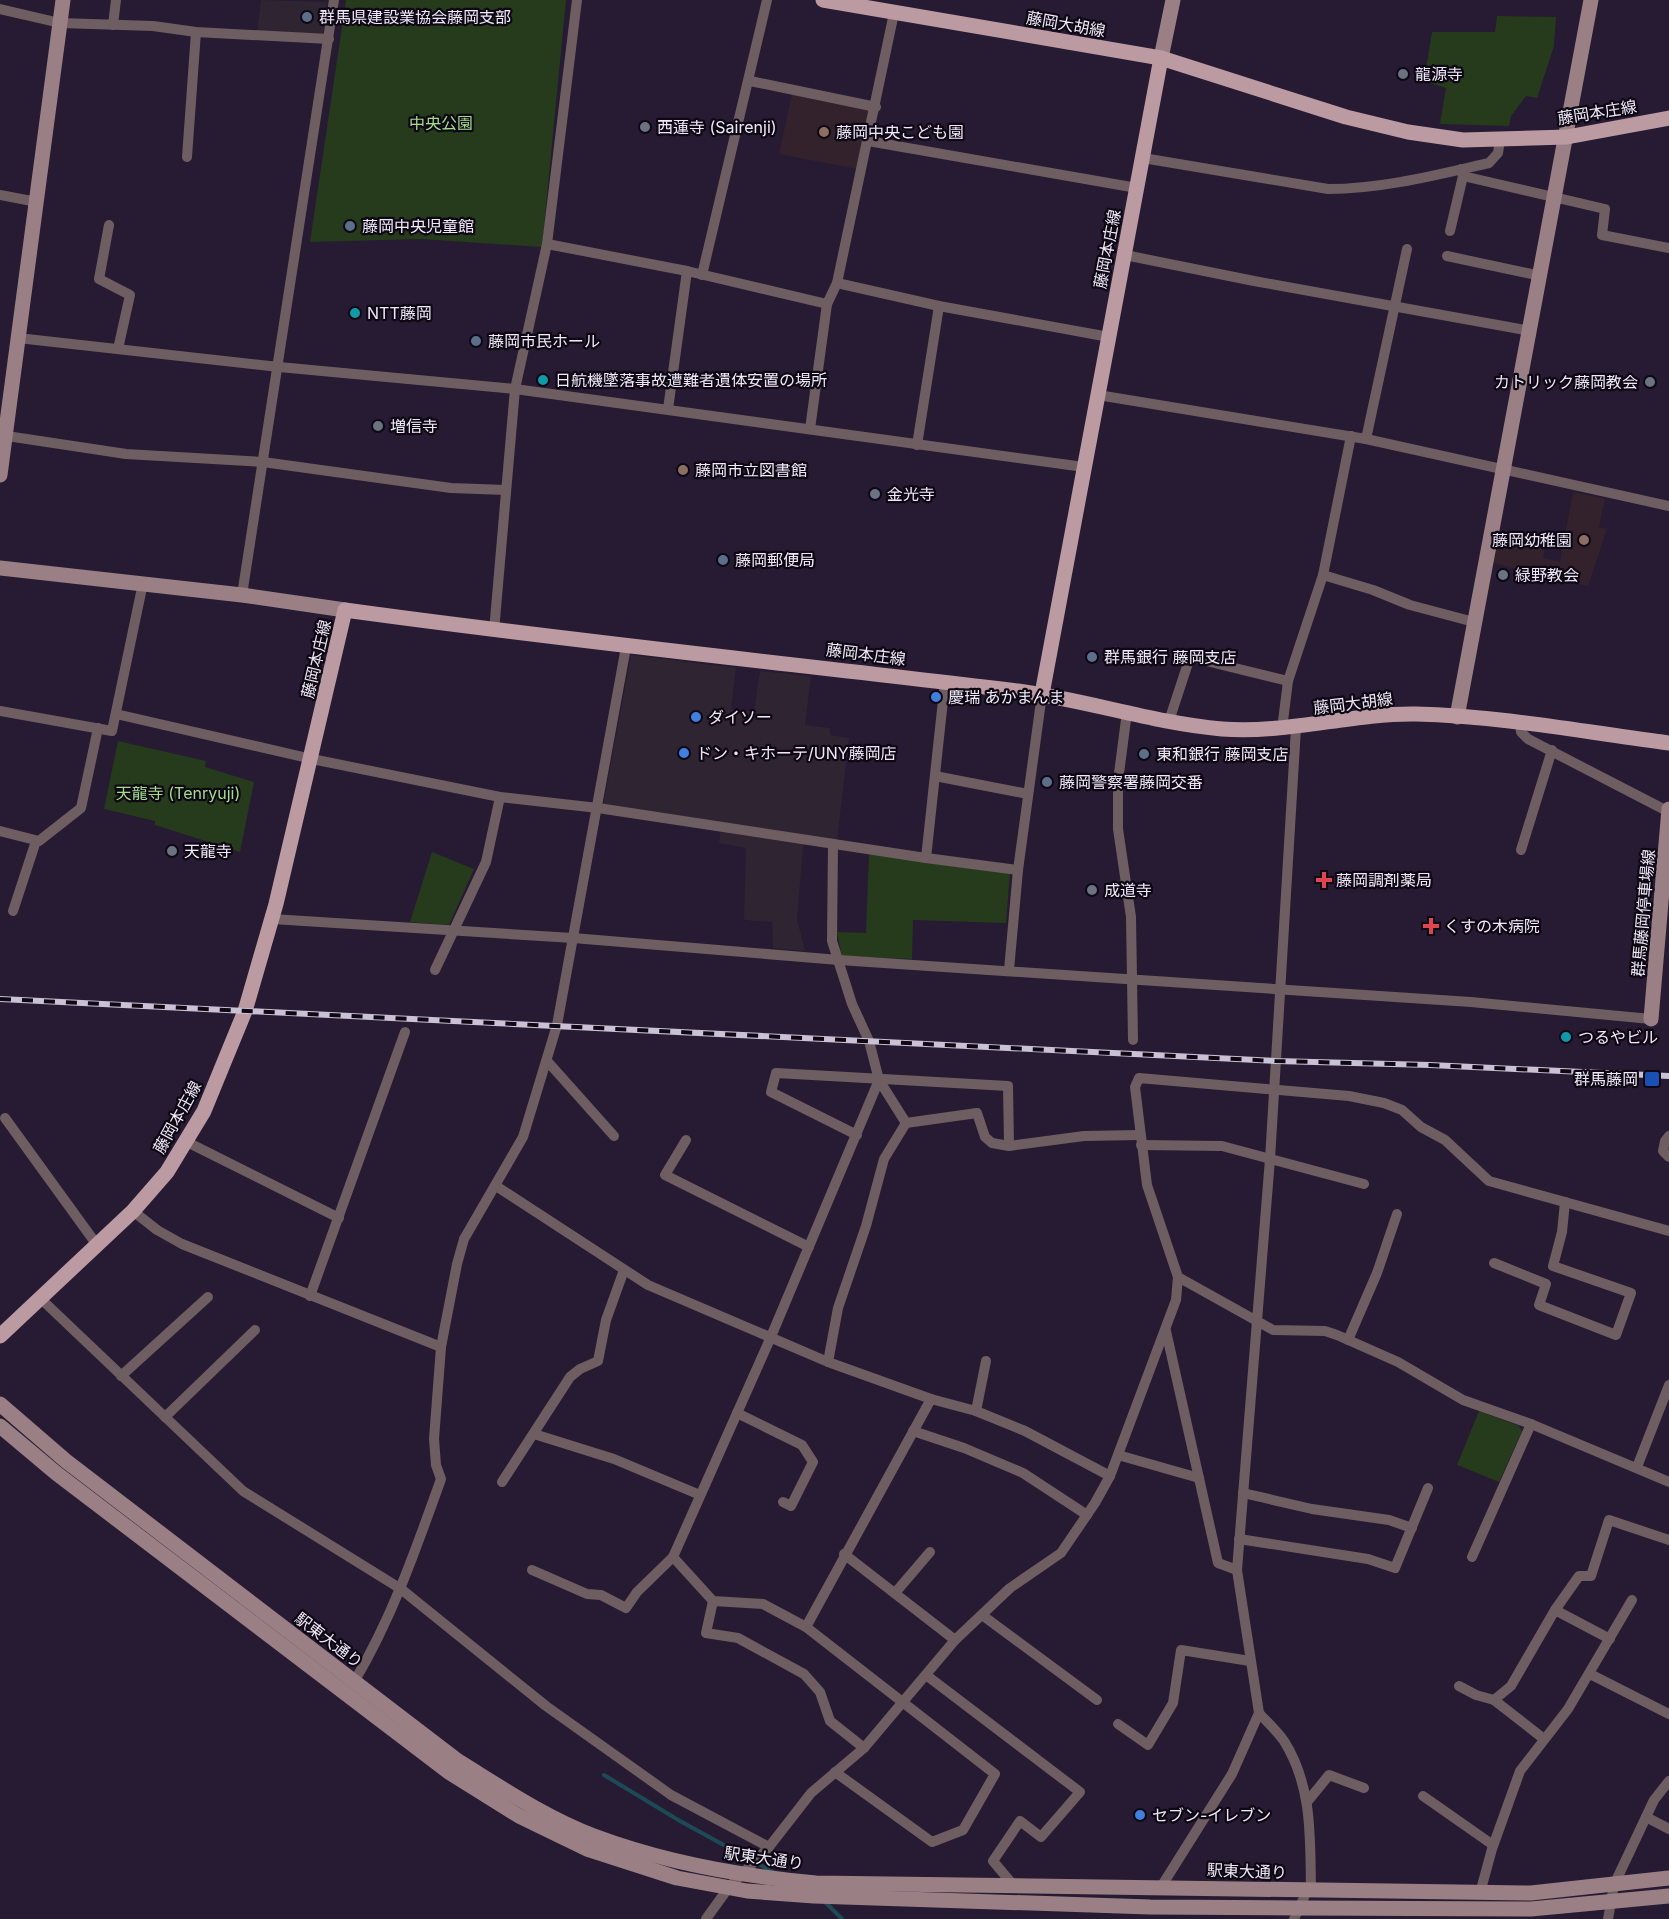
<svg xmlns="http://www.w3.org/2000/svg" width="1669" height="1919" viewBox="0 0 1669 1919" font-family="Inter,'Noto Sans JP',sans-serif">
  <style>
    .commercial { fill: #2f2432 }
    .education { fill: #33222c }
    .green { fill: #253b1c }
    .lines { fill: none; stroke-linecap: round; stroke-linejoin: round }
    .stream { stroke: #1c4b57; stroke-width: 4 }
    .street { stroke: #6e5e61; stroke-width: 10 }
    .secondary { stroke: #9a8085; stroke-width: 15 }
    .primary { stroke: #bc9aa1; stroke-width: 15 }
    .rail-casing { stroke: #c9c1d4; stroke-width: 6 }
    .rail { stroke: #0d0813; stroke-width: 4; stroke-dasharray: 11; stroke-linecap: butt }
    .service-dot { fill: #5c6f8a; stroke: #0d0813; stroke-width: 2 }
    .worship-dot { fill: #6b7280; stroke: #0d0813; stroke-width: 2 }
    .education-dot { fill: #8d6e63; stroke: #0d0813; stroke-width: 2 }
    .culture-dot { fill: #0f9aa8; stroke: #0d0813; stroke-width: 2 }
    .shop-dot { fill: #3f7fe0; stroke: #0d0813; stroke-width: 2 }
    .health-dot { fill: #e0444e; stroke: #0d0813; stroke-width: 2 }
    .transit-dot { fill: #1a4fb4; stroke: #0d0813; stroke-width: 2 }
    .labels { text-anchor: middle; stroke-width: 4.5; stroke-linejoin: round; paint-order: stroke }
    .poi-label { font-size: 16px; fill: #efe8f9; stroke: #0d0813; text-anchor: start }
    .street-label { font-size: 16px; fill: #efe8f9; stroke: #0d0813 }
    .park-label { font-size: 16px; fill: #a4dc8c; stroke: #0d0813 }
  </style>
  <rect width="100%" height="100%" fill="#271a33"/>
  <!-- commercial -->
  <g class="commercial">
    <polygon points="261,0 327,2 323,34 257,32"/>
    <polygon points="631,655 736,668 731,709 754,712 760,671 811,676 805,725 830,728 830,735 849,738 837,841 804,835 797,919 805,951 773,948 772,922 744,920 746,848 719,843 722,823 603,806"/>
  </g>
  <!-- education -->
  <g class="education">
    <polygon points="792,94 870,109 857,169 779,154"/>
    <polygon points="1573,492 1605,499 1599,527 1607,529 1588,586 1493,563 1499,530 1532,535 1530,545 1545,549 1543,558 1560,562"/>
  </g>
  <!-- green -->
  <g class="green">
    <polygon points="346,0 566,0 542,247 421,239 310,242"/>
    <polygon points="1497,16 1556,17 1554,46 1537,98 1526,96 1511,116 1509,126 1440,124 1446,88 1424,81 1432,32 1495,32"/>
    <polygon points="118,741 206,761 205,767 254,782 240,852 155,825 155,821 104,809"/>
    <polygon points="432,852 474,869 449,925 410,922"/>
    <polygon points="869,853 1010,872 1006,923 913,920 912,959 842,956 837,932 866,933"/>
    <polygon points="1479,1411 1519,1426 1522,1431 1499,1482 1457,1465"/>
  </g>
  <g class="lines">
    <!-- stream -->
    <g class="stream">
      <polyline points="604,1775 680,1821 773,1872"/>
      <polyline points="823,1900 842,1919"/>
    </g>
    <!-- street -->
    <g class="street">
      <polyline points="0,9 60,23 153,26 196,32 329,39"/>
      <polyline points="113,25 116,0"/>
      <polyline points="750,81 876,107"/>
      <polyline points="868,141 1137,188"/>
      <polyline points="187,157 196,32"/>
      <path d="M 1143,158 L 1328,189 C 1382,189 1436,175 1489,163 L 1498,153 L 1500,140"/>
      <polyline points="1461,169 1463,176 1605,209 1602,235 1669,248"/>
      <polyline points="0,195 37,202"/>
      <polyline points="109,225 99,279 130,295 118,349"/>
      <polyline points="1450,231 1463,176"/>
      <polyline points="547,244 687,271"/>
      <polyline points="1125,255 1254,281 1531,331"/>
      <polyline points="1447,256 1541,276"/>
      <polyline points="702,275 767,0"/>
      <polyline points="837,283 939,306 1109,337"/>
      <polyline points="18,338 279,367 515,389 1084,467"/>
      <polyline points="1098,395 1366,439 1669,506"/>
      <polyline points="668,409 687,271 827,304 837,283 894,13"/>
      <polyline points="810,429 827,304"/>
      <polyline points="0,435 126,454 263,462 451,488 506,490"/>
      <polyline points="1366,439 1407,249"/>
      <polyline points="917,445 939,306"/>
      <polyline points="1323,575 1373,590 1410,605 1474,622"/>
      <polyline points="242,595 334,0"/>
      <polyline points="494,631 515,389 547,244 577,0"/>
      <polyline points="0,711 112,731 143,583"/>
      <polyline points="1127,712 1118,781 1118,829 1131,917 1133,1040"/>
      <polyline points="116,714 312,759 500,797 598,808 926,858 1018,870"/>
      <polyline points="1169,721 1190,657 1288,681"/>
      <polyline points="1520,723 1521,732 1528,739 1669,812"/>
      <polyline points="1282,729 1288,681 1323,575 1351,436"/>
      <polyline points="935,776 1028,794"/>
      <polyline points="0,831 39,841 81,808 98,728"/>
      <polyline points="833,844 832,941 852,1004 869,1041 879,1080 770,1339 673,1557 713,1601 763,1604 806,1627 995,1774 963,1830 932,1842 835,1772"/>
      <polyline points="1521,850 1552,750"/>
      <polyline points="926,858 945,682"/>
      <polyline points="13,911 36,841"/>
      <polyline points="272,919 573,938 839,960 1471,1002 1651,1019"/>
      <polyline points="435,970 486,862 500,797"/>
      <polyline points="1009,970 1018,870 1042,694"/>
      <polyline points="548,1062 614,1136"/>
      <polyline points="879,1080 906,1123"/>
      <polyline points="5,1118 97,1245"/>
      <polyline points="857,1135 771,1092 776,1073 1008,1086 1009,1146"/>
      <polyline points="1669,1136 1665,1141 1663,1151 1669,1157"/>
      <polyline points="686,1140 665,1175 809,1247"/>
      <polyline points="187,1142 339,1218"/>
      <polyline points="1141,1145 1222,1146 1364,1184"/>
      <polyline points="496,1186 648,1285 828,1362 931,1399 976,1411 1025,1431 1110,1476"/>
      <polyline points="133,1211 157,1230 182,1244 441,1347"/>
      <polyline points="1494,1263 1546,1284 1539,1305 1616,1335 1631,1293 1553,1266 1562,1232 1565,1202"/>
      <polyline points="1178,1277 1273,1330 1325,1331 1337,1335 1398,1362 1463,1400 1531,1424 1669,1482"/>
      <polyline points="310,1296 405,1032"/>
      <polyline points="40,1298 243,1491 401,1589 546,1706 671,1795 769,1847"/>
      <polyline points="1166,1331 1218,1563 1237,1570"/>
      <polyline points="1348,1340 1377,1273 1397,1214"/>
      <polyline points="828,1362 838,1308 866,1226 884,1159 906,1123 977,1113 985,1137 992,1143 1009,1146 1084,1136 1139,1135"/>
      <polyline points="121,1376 208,1297"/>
      <polyline points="976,1411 986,1361"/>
      <polyline points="737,1413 802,1445 813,1462 791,1506 783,1502"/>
      <polyline points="165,1417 255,1330"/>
      <polyline points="913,1431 964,1448 1023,1473 1087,1515"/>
      <polyline points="534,1434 614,1459 700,1495"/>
      <polyline points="1118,1455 1199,1478"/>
      <polyline points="1637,1467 1669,1385"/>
      <polyline points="502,1482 570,1377 580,1369 598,1361 606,1320 624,1270"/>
      <polyline points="1243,1493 1312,1509 1389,1520 1412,1528"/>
      <polyline points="1239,1539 1368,1559 1395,1568 1428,1488"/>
      <polyline points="844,1554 955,1640"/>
      <polyline points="1472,1557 1531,1424"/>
      <polyline points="532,1570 587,1594 601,1595 626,1608 637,1592 673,1557"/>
      <polyline points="895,1593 930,1552"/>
      <polyline points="713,1601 706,1633 738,1638 804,1674 820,1692 830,1721 864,1748"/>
      <polyline points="1555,1610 1610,1639"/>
      <polyline points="982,1615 1097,1700"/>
      <polyline points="806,1627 931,1399"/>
      <polyline points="1590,1674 1669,1714"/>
      <polyline points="926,1675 1080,1792 1041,1837 1020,1821 993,1861 1014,1886"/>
      <path d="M 354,1682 C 392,1618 416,1549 441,1479 L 436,1465 L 434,1439 L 441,1347 L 457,1264 L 464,1239 L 523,1137 L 557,1025 L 626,647"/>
      <polyline points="1459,1686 1476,1695 1494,1700 1511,1686 1555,1610 1579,1576 1591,1576 1609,1520 1669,1540"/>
      <polyline points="1494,1700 1544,1739"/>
      <path d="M 1259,1713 C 1267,1722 1277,1731 1284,1741 C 1313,1787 1310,1839 1311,1891"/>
      <polyline points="1118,1724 1148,1745 1173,1703 1181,1650 1250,1661"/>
      <polyline points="1423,1796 1493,1845"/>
      <polyline points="1307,1802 1329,1775 1364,1788"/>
      <polyline points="1646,1817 1669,1829"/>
      <polyline points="1161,1887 1232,1774 1259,1713 1237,1570 1270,1159 1296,728"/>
      <polyline points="1480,1893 1492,1849 1520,1771 1568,1709 1632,1600"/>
      <polyline points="706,1919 729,1887 769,1847 811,1793 864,1748 955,1640 1010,1588 1061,1553 1095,1503 1110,1476 1176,1300 1178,1277 1147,1185 1135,1087 1139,1078 1349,1096 1384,1103 1402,1110 1421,1127 1445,1140 1489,1181 1669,1231"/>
      <polyline points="1294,1919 1307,1891"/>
      <polyline points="1608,1919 1614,1885 1654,1800 1669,1781"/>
    </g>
    <!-- secondary -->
    <g class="secondary">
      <polyline points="1161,58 1173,0"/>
      <polyline points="0,475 63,0"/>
      <polyline points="0,568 242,595 345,610"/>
      <polyline points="1457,717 1591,0"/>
      <polyline points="1651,1019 1669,809"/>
      <path d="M 0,1404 L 66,1461 L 458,1761 C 502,1788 546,1818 594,1836 C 666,1863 740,1876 816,1883 L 1531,1893 L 1669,1878"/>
      <polyline points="0,1426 56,1473 450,1773 519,1816 587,1849 677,1878 747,1891 814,1896 1150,1907 1299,1908 1531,1909 1669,1896"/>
    </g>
    <!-- primary -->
    <g class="primary">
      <polyline points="823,0 1161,58 1346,117 1408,132 1463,140 1567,137 1669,118"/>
      <polyline points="1042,694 1161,58"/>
      <path d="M 0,1336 L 133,1211 L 167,1172 L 204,1111 L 245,1011 L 276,904 L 345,610 C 569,641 794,664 1018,691 C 1087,700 1153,723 1222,729 C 1288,734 1351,713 1416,714 C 1500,716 1585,732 1669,743"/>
    </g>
    <defs>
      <polyline id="rail" points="0,999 1276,1061 1430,1065 1669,1076"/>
    </defs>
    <!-- rail casing -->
    <use href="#rail" class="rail-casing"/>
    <!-- rail -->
    <use href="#rail" class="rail"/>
  </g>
  <!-- markers -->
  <g class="service-dot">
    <circle cx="307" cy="17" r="6"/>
    <circle cx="350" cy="226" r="6"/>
    <circle cx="476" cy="341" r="6"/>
    <circle cx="723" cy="560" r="6"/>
    <circle cx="1092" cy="657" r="6"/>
    <circle cx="1144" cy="754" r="6"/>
    <circle cx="1047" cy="782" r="6"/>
  </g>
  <g class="worship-dot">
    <circle cx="1403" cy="74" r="6"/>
    <circle cx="645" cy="127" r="6"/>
    <circle cx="1650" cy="382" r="6"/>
    <circle cx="378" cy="426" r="6"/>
    <circle cx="875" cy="494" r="6"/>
    <circle cx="1503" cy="575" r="6"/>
    <circle cx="172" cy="851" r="6"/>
    <circle cx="1092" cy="890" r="6"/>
  </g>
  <g class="education-dot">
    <circle cx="824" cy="132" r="6"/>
    <circle cx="683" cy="470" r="6"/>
    <circle cx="1584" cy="540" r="6"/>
  </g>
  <g class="culture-dot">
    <circle cx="355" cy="313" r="6"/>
    <circle cx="543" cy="380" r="6"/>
    <circle cx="1566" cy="1037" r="6"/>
  </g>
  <g class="shop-dot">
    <circle cx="936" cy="697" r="6"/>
    <circle cx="696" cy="717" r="6"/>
    <circle cx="684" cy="753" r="6"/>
    <circle cx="1140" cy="1815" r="6"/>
  </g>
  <g class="health-dot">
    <path d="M1321 871h6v6h6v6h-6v6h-6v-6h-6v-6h6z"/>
    <path d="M1428 917h6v6h6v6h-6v6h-6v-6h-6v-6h6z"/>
  </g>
  <rect class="transit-dot" x="1644" y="1071" width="16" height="16" rx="3"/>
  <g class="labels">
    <!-- poi labels -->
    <g class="poi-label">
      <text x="319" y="23">群馬県建設業協会藤岡支部</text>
      <text x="1415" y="80">龍源寺</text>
      <text x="657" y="133">西蓮寺 (Sairenji)</text>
      <text x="836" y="138">藤岡中央こども園</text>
      <text x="362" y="232">藤岡中央児童館</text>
      <text x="367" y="319">NTT藤岡</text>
      <text x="488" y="347">藤岡市民ホール</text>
      <text x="555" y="386">日航機墜落事故遭難者遺体安置の場所</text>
      <text x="1638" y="388" text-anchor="end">カトリック藤岡教会</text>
      <text x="390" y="432">増信寺</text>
      <text x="695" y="476">藤岡市立図書館</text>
      <text x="887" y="500">金光寺</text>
      <text x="1572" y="546" text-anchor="end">藤岡幼稚園</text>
      <text x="735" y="566">藤岡郵便局</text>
      <text x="1515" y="581">緑野教会</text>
      <text x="1104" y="663">群馬銀行 藤岡支店</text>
      <text x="948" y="703">慶瑞 あかまんま</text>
      <text x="708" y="723">ダイソー</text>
      <text x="696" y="759">ドン・キホーテ/UNY藤岡店</text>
      <text x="1156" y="760">東和銀行 藤岡支店</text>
      <text x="1059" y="788">藤岡警察署藤岡交番</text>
      <text x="184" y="857">天龍寺</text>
      <text x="1336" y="886">藤岡調剤薬局</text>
      <text x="1104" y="896">成道寺</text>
      <text x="1444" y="932">くすの木病院</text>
      <text x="1578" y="1043">つるやビル</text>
      <text x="1638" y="1085" text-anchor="end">群馬藤岡</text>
      <text x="1152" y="1821">セブン-イレブン</text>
    </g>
    <!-- street labels -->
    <g class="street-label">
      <text transform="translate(1066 24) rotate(10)" y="6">藤岡大胡線</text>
      <text transform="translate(1597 112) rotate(-9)" y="6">藤岡本庄線</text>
      <text transform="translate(1107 249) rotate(-79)" y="6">藤岡本庄線</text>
      <text transform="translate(866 654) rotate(7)" y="6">藤岡本庄線</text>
      <text transform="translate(316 659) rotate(-77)" y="6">藤岡本庄線</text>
      <text transform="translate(1353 703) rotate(-7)" y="6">藤岡大胡線</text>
      <text transform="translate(1643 913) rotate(-85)" y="6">群馬藤岡停車場線</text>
      <text transform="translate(177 1117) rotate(-61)" y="6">藤岡本庄線</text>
      <text transform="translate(329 1640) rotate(37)" y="6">駅東大通り</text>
      <text transform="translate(764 1858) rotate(8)" y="6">駅東大通り</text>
      <text transform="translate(1247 1871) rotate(2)" y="6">駅東大通り</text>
    </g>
    <!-- park labels -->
    <g class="park-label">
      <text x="441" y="129">中央公園</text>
      <text x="178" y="799">天龍寺 (Tenryuji)</text>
    </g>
  </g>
</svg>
